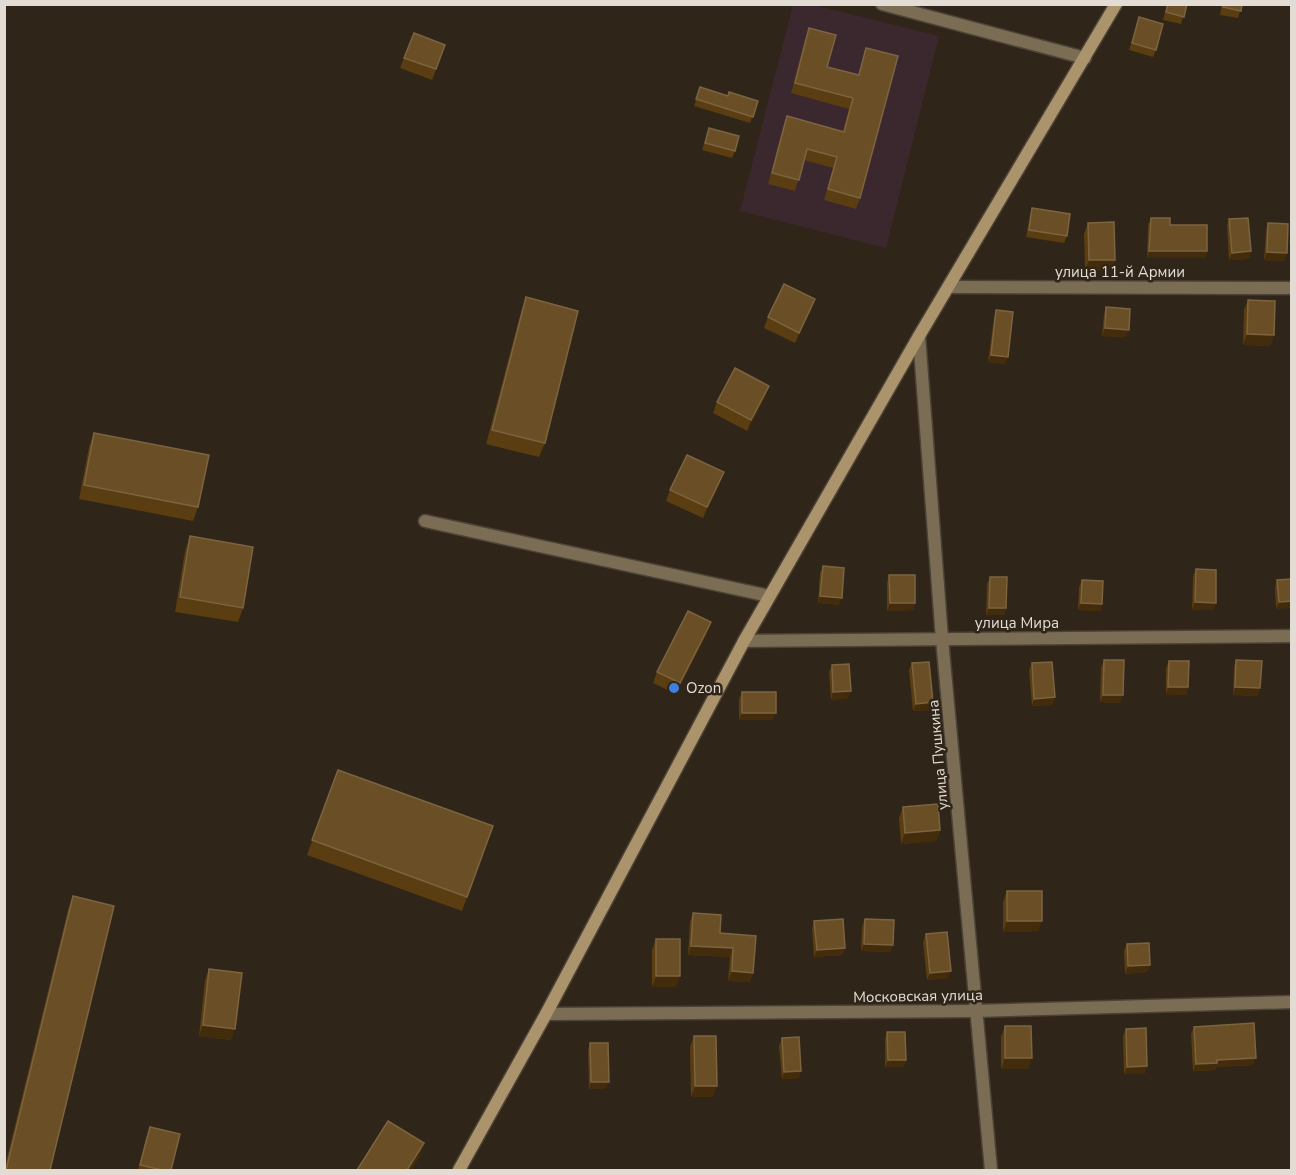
<svg xmlns="http://www.w3.org/2000/svg" width="1296" height="1175" viewBox="0 0 1296 1175" font-family="'Nunito Sans',sans-serif">
  <style>
    .education { fill: #3b282f }
    .lines { fill: none; stroke-linecap: round; stroke-linejoin: round }
    .minor-casing { stroke: #4d4237; stroke-width: 15 }
    .tertiary-casing { stroke: #4d4237; stroke-width: 15 }
    .secondary-casing { stroke: #4d4237; stroke-width: 15 }
    .minor { stroke: #7b6d54; stroke-width: 12 }
    .tertiary { stroke: #7b6d54; stroke-width: 12 }
    .secondary { stroke: #ab946c; stroke-width: 12 }
    .wall { fill: #5a3d11 }
    .shaded-wall { fill: #432c0b }
    .building { fill: #694e26; stroke: #7c6441; stroke-width: 1.5 }
    .shop-dot { fill: #3f7fe0; stroke: #302519; stroke-width: 2 }
    .labels { text-anchor: middle; stroke-width: 5; stroke-linejoin: round; paint-order: stroke }
    .street-label { font-size: 15px; fill: #e3dcd4; stroke: #302519 }
    .poi-label { font-size: 15px; fill: #e3dcd4; stroke: #302519; text-anchor: start }
  </style>
  <rect width="100%" height="100%" fill="#302519"/>
  <!-- education -->
  <polygon class="education" points="793,5 813,5 939,36 886,248 740,211"/>
  <g class="lines">
    <defs>
      <g id="minor">
        <polyline points="882,4 1085,58"/>
        <polyline points="949,287 1292,288"/>
        <polyline points="919,336 942,639 991,1170"/>
        <polyline points="425,521 769,596"/>
        <polyline points="546,1014 975,1011 1292,1002"/>
      </g>
      <polyline id="tertiary" points="744,641 1292,636"/>
      <polyline id="secondary" points="459,1170 546,1014 744,641 919,336 1116,4"/>
    </defs>
    <!-- minor casing -->
    <use href="#minor" class="minor-casing"/>
    <!-- tertiary casing -->
    <use href="#tertiary" class="tertiary-casing"/>
    <!-- secondary casing -->
    <use href="#secondary" class="secondary-casing"/>
    <!-- minor -->
    <use href="#minor" class="minor"/>
    <!-- tertiary -->
    <use href="#tertiary" class="tertiary"/>
    <!-- secondary -->
    <use href="#secondary" class="secondary"/>
  </g>
  <!-- wall -->
  <g class="wall">
    <polygon points="1167,4 1187,4 1181,24 1163,20"/>
    <polygon points="1222,4 1242,4 1238,18 1220,15"/>
    <polygon points="1139,17 1156,50 1153,57 1129,50"/>
    <polygon points="809,28 827,67 858,75 866,48 860,198 856,209 824,200 833,168 804,160 795,191 768,184 783,127 787,116 843,131 849,109 791,93 805,39"/>
    <polygon points="414,33 445,45 432,80 400,68"/>
    <polygon points="700,87 728,96 758,101 750,123 694,106"/>
    <polygon points="709,128 735,151 732,158 702,150"/>
    <polygon points="1032,208 1067,236 1064,243 1026,237 1030,215"/>
    <polygon points="1151,218 1170,225 1207,251 1205,258 1147,258 1148,225"/>
    <polygon points="1229,219 1251,251 1249,259 1229,260 1227,226"/>
    <polygon points="1088,223 1115,260 1111,270 1085,271 1084,234"/>
    <polygon points="1268,223 1287,253 1284,261 1264,260 1266,230"/>
    <polygon points="526,297 545,443 539,457 486,444 521,312"/>
    <polygon points="815,299 811,310 795,343 764,328 768,317"/>
    <polygon points="1248,300 1274,335 1270,346 1243,345 1244,310"/>
    <polygon points="1106,307 1126,337 1102,336 1104,314"/>
    <polygon points="996,310 1005,364 988,362 994,318"/>
    <polygon points="765,397 747,431 713,413 717,402"/>
    <polygon points="94,433 198,507 193,521 79,499 89,447"/>
    <polygon points="720,483 703,518 666,501 670,490"/>
    <polygon points="190,536 243,608 238,622 175,612 185,551"/>
    <polygon points="823,566 839,605 818,603 820,573"/>
    <polygon points="1196,569 1213,610 1192,610 1193,576"/>
    <polygon points="889,575 915,603 913,610 887,611 887,583"/>
    <polygon points="990,577 1006,608 1004,615 986,615 987,584"/>
    <polygon points="1292,579 1276,609 1275,587 1277,580"/>
    <polygon points="1082,580 1102,604 1100,611 1078,610 1079,587"/>
    <polygon points="711,622 707,633 676,694 653,683 657,672"/>
    <polygon points="1104,660 1120,703 1100,702 1101,667"/>
    <polygon points="1236,660 1258,696 1233,695 1234,667"/>
    <polygon points="1169,661 1188,687 1186,695 1166,694 1166,668"/>
    <polygon points="912,663 933,702 930,710 913,711 909,670"/>
    <polygon points="1032,663 1055,697 1052,705 1032,706 1029,670"/>
    <polygon points="832,665 848,698 831,700 829,672"/>
    <polygon points="742,692 773,720 739,720 739,699"/>
    <polygon points="338,770 493,826 462,911 307,855"/>
    <polygon points="903,807 940,830 936,841 901,844 899,818"/>
    <polygon points="1007,891 1038,931 1003,932 1003,902"/>
    <polygon points="73,896 50,1170 4,1170 68,910"/>
    <polygon points="693,913 720,933 753,973 750,982 728,981 730,957 688,955 690,922"/>
    <polygon points="865,919 891,952 861,951 862,926"/>
    <polygon points="814,921 845,948 842,955 814,957 812,929"/>
    <polygon points="926,934 948,978 927,980 923,942"/>
    <polygon points="656,939 676,987 652,987 652,950"/>
    <polygon points="1127,944 1150,965 1147,972 1125,974 1124,951"/>
    <polygon points="209,969 231,1040 199,1036 205,980"/>
    <polygon points="1005,1026 1028,1069 1001,1069 1001,1037"/>
    <polygon points="1194,1027 1253,1065 1216,1067 1215,1070 1193,1071 1191,1034"/>
    <polygon points="1126,1029 1147,1066 1144,1074 1124,1074 1123,1036"/>
    <polygon points="887,1032 906,1060 903,1067 885,1067 885,1039"/>
    <polygon points="694,1036 713,1097 691,1097 690,1047"/>
    <polygon points="782,1038 799,1078 782,1079 779,1046"/>
    <polygon points="590,1043 606,1089 589,1089 588,1050"/>
    <polygon points="150,1127 171,1170 138,1170 146,1138"/>
  </g>
  <!-- shaded-wall -->
  <g class="shaded-wall">
    <polygon points="1149,251 1207,251 1205,258 1147,258"/>
    <polygon points="1251,251 1249,259 1229,260 1232,253"/>
    <polygon points="1267,252 1287,253 1284,261 1264,260"/>
    <polygon points="1089,260 1115,260 1111,270 1085,271"/>
    <polygon points="815,299 811,310 795,343 799,333"/>
    <polygon points="1105,328 1129,330 1126,337 1102,336"/>
    <polygon points="1247,334 1274,335 1270,346 1243,345"/>
    <polygon points="991,355 1008,357 1005,364 988,362"/>
    <polygon points="769,386 765,397 747,431 751,420"/>
    <polygon points="724,472 720,483 703,518 707,507"/>
    <polygon points="820,596 842,598 839,605 818,603"/>
    <polygon points="1292,601 1292,608 1276,609 1279,602"/>
    <polygon points="1195,602 1216,603 1213,610 1192,610"/>
    <polygon points="890,603 915,603 913,610 887,611"/>
    <polygon points="1081,603 1102,604 1100,611 1078,610"/>
    <polygon points="989,608 1006,608 1004,615 986,615"/>
    <polygon points="711,622 707,633 676,694 680,683"/>
    <polygon points="1168,687 1188,687 1186,695 1166,694"/>
    <polygon points="1235,687 1260,688 1258,696 1233,695"/>
    <polygon points="851,691 848,698 831,700 833,692"/>
    <polygon points="1103,695 1123,695 1120,703 1100,702"/>
    <polygon points="1055,697 1052,705 1032,706 1034,699"/>
    <polygon points="933,702 930,710 913,711 916,704"/>
    <polygon points="742,713 776,713 773,720 739,720"/>
    <polygon points="940,830 936,841 901,844 905,833"/>
    <polygon points="1007,921 1042,921 1038,931 1003,932"/>
    <polygon points="864,944 893,945 891,952 861,951"/>
    <polygon points="691,946 733,948 730,957 688,955"/>
    <polygon points="845,948 842,955 814,957 817,950"/>
    <polygon points="1150,965 1147,972 1125,974 1128,966"/>
    <polygon points="732,971 753,973 750,982 728,981"/>
    <polygon points="951,971 948,978 927,980 930,973"/>
    <polygon points="656,976 680,976 676,987 652,987"/>
    <polygon points="203,1025 235,1029 231,1040 199,1036"/>
    <polygon points="1005,1058 1032,1058 1028,1069 1001,1069"/>
    <polygon points="1256,1058 1253,1065 1216,1067 1215,1070 1193,1071 1196,1064 1217,1060"/>
    <polygon points="888,1060 906,1060 903,1067 885,1067"/>
    <polygon points="1147,1066 1144,1074 1124,1074 1127,1067"/>
    <polygon points="801,1071 799,1078 782,1079 784,1072"/>
    <polygon points="591,1082 609,1082 606,1089 589,1089"/>
    <polygon points="695,1086 717,1086 713,1097 691,1097"/>
    <polygon points="424,1143 419,1158 411,1170 407,1170"/>
  </g>
  <!-- building -->
  <g class="building">
    <polygon points="1168,4 1187,4 1184,17 1166,12"/>
    <polygon points="1223,4 1242,4 1241,11 1223,7"/>
    <polygon points="1139,17 1163,24 1156,50 1132,43"/>
    <polygon points="809,28 836,35 827,67 859,75 866,48 898,56 860,198 828,189 837,157 807,149 799,180 772,173 787,116 844,132 853,98 795,83"/>
    <polygon points="414,33 445,45 436,69 404,58"/>
    <polygon points="700,87 728,96 729,92 758,101 753,117 696,99"/>
    <polygon points="709,128 739,136 735,151 705,143"/>
    <polygon points="1032,208 1070,214 1067,236 1029,230"/>
    <polygon points="1151,218 1170,218 1170,225 1207,225 1207,251 1149,251"/>
    <polygon points="1248,218 1251,251 1232,253 1229,219"/>
    <polygon points="1114,222 1115,260 1089,260 1088,223"/>
    <polygon points="1268,223 1288,224 1287,253 1267,252"/>
    <polygon points="784,284 815,299 799,333 768,317"/>
    <polygon points="526,297 578,311 545,443 492,430"/>
    <polygon points="1248,300 1275,301 1274,335 1247,334"/>
    <polygon points="1106,307 1130,309 1129,330 1105,328"/>
    <polygon points="996,310 1013,312 1008,357 991,355"/>
    <polygon points="735,368 769,386 751,420 717,402"/>
    <polygon points="94,433 209,455 198,507 84,485"/>
    <polygon points="687,455 724,472 707,507 670,490"/>
    <polygon points="190,536 253,547 243,608 180,597"/>
    <polygon points="823,566 844,568 842,598 820,596"/>
    <polygon points="1196,569 1216,570 1216,603 1195,602"/>
    <polygon points="889,575 915,575 915,603 890,603"/>
    <polygon points="990,577 1007,577 1006,608 989,608"/>
    <polygon points="1292,579 1292,601 1279,602 1277,580"/>
    <polygon points="1082,580 1103,581 1102,604 1081,603"/>
    <polygon points="688,611 711,622 680,683 657,672"/>
    <polygon points="1104,660 1124,660 1123,695 1103,695"/>
    <polygon points="1236,660 1262,661 1260,688 1235,687"/>
    <polygon points="1169,661 1189,661 1188,687 1168,687"/>
    <polygon points="929,662 933,702 916,704 912,663"/>
    <polygon points="1052,662 1055,697 1034,699 1032,663"/>
    <polygon points="849,664 851,691 833,692 832,665"/>
    <rect x="742" y="692" width="34" height="21"/>
    <polygon points="338,770 493,826 467,897 312,840"/>
    <polygon points="938,804 940,830 905,833 903,807"/>
    <rect x="1007" y="891" width="35" height="30"/>
    <polygon points="73,896 114,906 50,1170 6,1170"/>
    <polygon points="693,913 721,915 720,933 756,936 753,973 732,971 733,948 691,946"/>
    <polygon points="843,919 845,948 817,950 814,921"/>
    <polygon points="865,919 894,920 893,945 864,944"/>
    <polygon points="947,932 951,971 930,973 926,934"/>
    <rect x="656" y="939" width="24" height="37"/>
    <polygon points="1149,943 1150,965 1128,966 1127,944"/>
    <polygon points="209,969 242,973 235,1029 203,1025"/>
    <polygon points="1254,1023 1256,1058 1217,1060 1217,1063 1196,1064 1194,1027"/>
    <polygon points="1005,1026 1031,1026 1032,1058 1005,1058"/>
    <polygon points="1146,1028 1147,1066 1127,1067 1126,1029"/>
    <polygon points="887,1032 905,1032 906,1060 888,1060"/>
    <polygon points="694,1036 716,1036 717,1086 695,1086"/>
    <polygon points="799,1037 801,1071 784,1072 782,1038"/>
    <polygon points="590,1043 608,1043 609,1082 591,1082"/>
    <polygon points="388,1121 424,1143 407,1170 357,1170"/>
    <polygon points="150,1127 180,1134 171,1170 162,1170 140,1165"/>
  </g>
  <!-- markers -->
  <circle class="shop-dot" cx="674" cy="688" r="6"/>
  <g class="labels">
    <!-- street labels -->
    <g class="street-label">
      <text x="1120" y="277">улица 11-й Армии</text>
      <text x="1017" y="628">улица Мира</text>
      <text transform="translate(938 755) rotate(-95)" y="5">улица Пушкина</text>
      <text transform="translate(918 996) rotate(-1)" y="5">Московская улица</text>
    </g>
    <!-- poi labels -->
    <g class="poi-label">
      <text x="686" y="693">Ozon</text>
    </g>
  </g>
  <!-- border -->
  <rect width="1296" height="1175" fill="none" stroke="#e3dcd4" stroke-width="12"/>
</svg>
